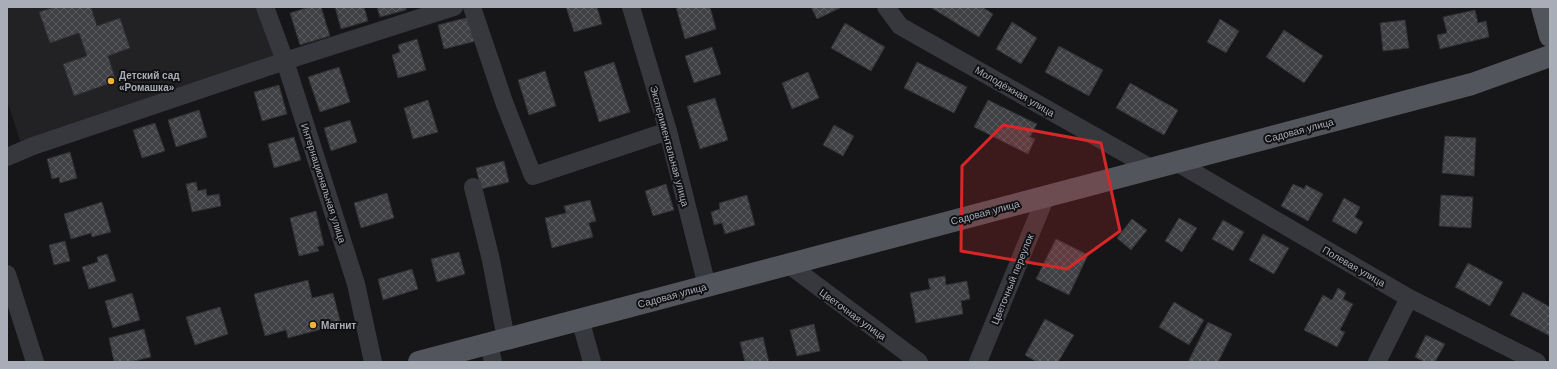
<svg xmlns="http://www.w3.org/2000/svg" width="1557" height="369" viewBox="0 0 1557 369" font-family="Helvetica,sans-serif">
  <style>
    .built { fill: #222225 }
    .building { fill: url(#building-cross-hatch); stroke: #303034 }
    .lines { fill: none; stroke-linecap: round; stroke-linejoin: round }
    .minor { stroke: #37383d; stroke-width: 18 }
    .major { stroke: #53555c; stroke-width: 22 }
    .marked { fill: #d62828; fill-opacity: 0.2; stroke: #d62828; stroke-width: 3; stroke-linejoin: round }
    .poi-dot { fill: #f2b134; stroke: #111113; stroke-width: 1.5 }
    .labels { text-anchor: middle; stroke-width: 4; stroke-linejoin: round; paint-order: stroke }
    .poi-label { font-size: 10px; font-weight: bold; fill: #a8adb8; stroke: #111113; text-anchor: start }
    .street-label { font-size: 10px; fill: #a8adb8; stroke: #111113 }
  </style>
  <defs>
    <pattern id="building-cross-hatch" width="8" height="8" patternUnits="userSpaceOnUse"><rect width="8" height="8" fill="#404145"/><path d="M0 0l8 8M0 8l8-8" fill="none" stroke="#595a5e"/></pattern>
  </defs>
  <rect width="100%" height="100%" fill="#161618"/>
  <!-- built -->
  <polygon class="built" points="7,7 257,7 275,61 21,144 7,100"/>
  <!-- building -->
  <g class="building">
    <polygon points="54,7 91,7 97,26 120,18 130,48 108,56 116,81 74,96 63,64 87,56 79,33 50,43 39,12"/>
    <polygon points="309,7 321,7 330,36 300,45 290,13"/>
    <polygon points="335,7 364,7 368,21 341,29"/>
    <polygon points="377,7 406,7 406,10 380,17"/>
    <polygon points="566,7 597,7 602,24 574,32"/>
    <polygon points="676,7 710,7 716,29 685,39"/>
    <polygon points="811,7 839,7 840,8 817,19"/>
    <polygon points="930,7 982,7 993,14 979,37"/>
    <polygon points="1475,10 1478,23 1486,21 1489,37 1440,49 1437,35 1447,33 1443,17"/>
    <polygon points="470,17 476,41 444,49 438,25"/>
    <polygon points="1220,19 1239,31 1226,53 1207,42"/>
    <polygon points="1405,20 1409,48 1383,51 1380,23"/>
    <polygon points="1012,22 1037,38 1021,64 996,49"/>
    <polygon points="845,23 885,47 871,71 831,48"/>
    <polygon points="1284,30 1323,56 1304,83 1266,57"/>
    <polygon points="417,39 426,70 398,78 392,55 400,52 398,45"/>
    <polygon points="1059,46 1103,70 1089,96 1045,72"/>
    <polygon points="712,47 721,74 694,83 685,56"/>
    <polygon points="614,62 630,112 599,122 584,72"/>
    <polygon points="917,62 967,87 954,113 904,88"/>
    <polygon points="339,67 350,102 320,112 308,77"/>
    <polygon points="545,71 556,106 529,115 518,80"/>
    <polygon points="808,72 819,98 792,109 782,83"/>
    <polygon points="1130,83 1178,110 1164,135 1116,108"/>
    <polygon points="279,85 287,114 262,121 254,92"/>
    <polygon points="715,98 728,140 700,149 687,106"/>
    <polygon points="428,100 438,132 413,139 404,108"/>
    <polygon points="988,100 1037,124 1030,137 1035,139 1028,154 974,127"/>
    <polygon points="199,110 207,137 176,147 168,120"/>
    <polygon points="350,120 357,142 331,151 324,128"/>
    <polygon points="155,123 165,151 142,158 133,130"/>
    <polygon points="834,125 854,136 843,156 823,145"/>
    <polygon points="1445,136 1476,138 1474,176 1442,173"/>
    <polygon points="294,137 301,160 274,168 268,144"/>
    <polygon points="70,152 77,178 60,183 59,177 52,179 47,159"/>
    <polygon points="504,161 509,182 481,189 476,168"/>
    <polygon points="196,182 198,191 206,189 207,196 219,194 221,206 192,212 186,184"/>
    <polygon points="666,184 674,210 653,216 645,191"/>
    <polygon points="1293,184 1304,189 1306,185 1323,194 1308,221 1281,206"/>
    <polygon points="387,193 394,218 361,228 354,203"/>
    <polygon points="747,195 755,225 725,234 722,223 714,225 711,212 720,209 719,203"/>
    <polygon points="1441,195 1473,197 1471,228 1439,226"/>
    <polygon points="1344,198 1360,207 1355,217 1363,222 1356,234 1332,221"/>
    <polygon points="590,200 596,221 589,223 593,237 552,248 545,218 566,213 564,206"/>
    <polygon points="102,202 111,232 92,237 91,233 71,239 64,214"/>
    <polygon points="316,211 324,245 317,247 319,251 299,256 290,218"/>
    <polygon points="1179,218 1197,228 1182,252 1165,241"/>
    <polygon points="1132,219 1147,230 1131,250 1117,238"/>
    <polygon points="1223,220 1244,232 1233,251 1212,239"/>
    <polygon points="1263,234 1289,248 1274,274 1249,260"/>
    <polygon points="1056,239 1088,255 1069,295 1036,279"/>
    <polygon points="65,241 70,261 54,265 49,245"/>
    <polygon points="459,252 465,274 437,282 431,259"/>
    <polygon points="107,254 116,281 89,289 82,267 98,262 97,257"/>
    <polygon points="1468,263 1503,282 1490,306 1455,287"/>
    <polygon points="412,269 418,289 383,300 378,279"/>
    <polygon points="945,276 946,285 967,281 970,299 961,301 963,314 916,323 910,293 930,289 928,279"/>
    <polygon points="308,280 312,298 333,293 341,324 288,338 286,330 265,336 254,294"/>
    <polygon points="1338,288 1346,293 1343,299 1353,304 1340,330 1345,332 1337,347 1304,330 1323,295 1332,300"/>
    <polygon points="1523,292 1550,307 1550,336 1510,315"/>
    <polygon points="132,293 140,320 113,328 105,301"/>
    <polygon points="1174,302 1204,320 1189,345 1159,327"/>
    <polygon points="220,307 228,334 195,345 186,317"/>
    <polygon points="1045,319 1074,335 1058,362 1037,362 1025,355"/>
    <polygon points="1208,322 1232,334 1218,362 1188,362"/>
    <polygon points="814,324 820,351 797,356 790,330"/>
    <polygon points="144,329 151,357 130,362 114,362 109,338"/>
    <polygon points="1426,335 1445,344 1435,362 1425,362 1415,357"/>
    <polygon points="763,337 769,362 745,362 740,342"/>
  </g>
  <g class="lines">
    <!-- minor -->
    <g class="minor">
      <polyline points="265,7 285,61 356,284 373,362"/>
      <polyline points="472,7 504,102 533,176 668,131"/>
      <polyline points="631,7 668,131 707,286"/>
      <polyline points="886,7 900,26 1151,168"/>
      <polyline points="7,157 33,146 285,61 454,7"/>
      <polyline points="1176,162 1409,298 1537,362"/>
      <polyline points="473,187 491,260 506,339"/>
      <polyline points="788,264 919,362"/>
      <polyline points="7,274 35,362"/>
      <polyline points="580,319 592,362"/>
      <polyline points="489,343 493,362"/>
      <polyline points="978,362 1046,196"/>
      <polyline points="1377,362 1409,298"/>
    </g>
    <!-- major -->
    <g class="major">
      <polyline points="1542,7 1550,36"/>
      <polyline points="419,362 1472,84 1550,56"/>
    </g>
  </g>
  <!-- marked area -->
  <path class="marked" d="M 1003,125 L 1101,143 L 1120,231 L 1067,269 L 961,251 L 962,166 Z"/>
  <!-- markers -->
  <g class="poi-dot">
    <circle cx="111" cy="81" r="4"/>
    <circle cx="313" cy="325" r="4"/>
  </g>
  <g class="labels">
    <!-- poi labels -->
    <g class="poi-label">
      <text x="119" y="79">Детский сад<tspan x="119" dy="12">«Ромашка»</tspan></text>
      <text x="321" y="329">Магнит</text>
    </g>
    <!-- street labels -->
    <g class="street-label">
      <text transform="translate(1015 91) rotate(30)" y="4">Молодёжная улица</text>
      <text transform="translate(1299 130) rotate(-15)" y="4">Садовая улица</text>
      <text transform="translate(670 146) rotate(75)" y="4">Экспериментальная улица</text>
      <text transform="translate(324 183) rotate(72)" y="4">Интернациональная улица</text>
      <text transform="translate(985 212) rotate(-15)" y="4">Садовая улица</text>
      <text transform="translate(1354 266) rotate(30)" y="4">Полевая улица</text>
      <text transform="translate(1012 279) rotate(-68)" y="4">Цветочный переулок</text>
      <text transform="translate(672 295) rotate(-15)" y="4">Садовая улица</text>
      <text transform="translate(853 314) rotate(36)" y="4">Цветочная улица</text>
    </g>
  </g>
  <!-- border -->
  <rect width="1557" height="369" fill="none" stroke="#a8adb8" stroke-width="16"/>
</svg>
